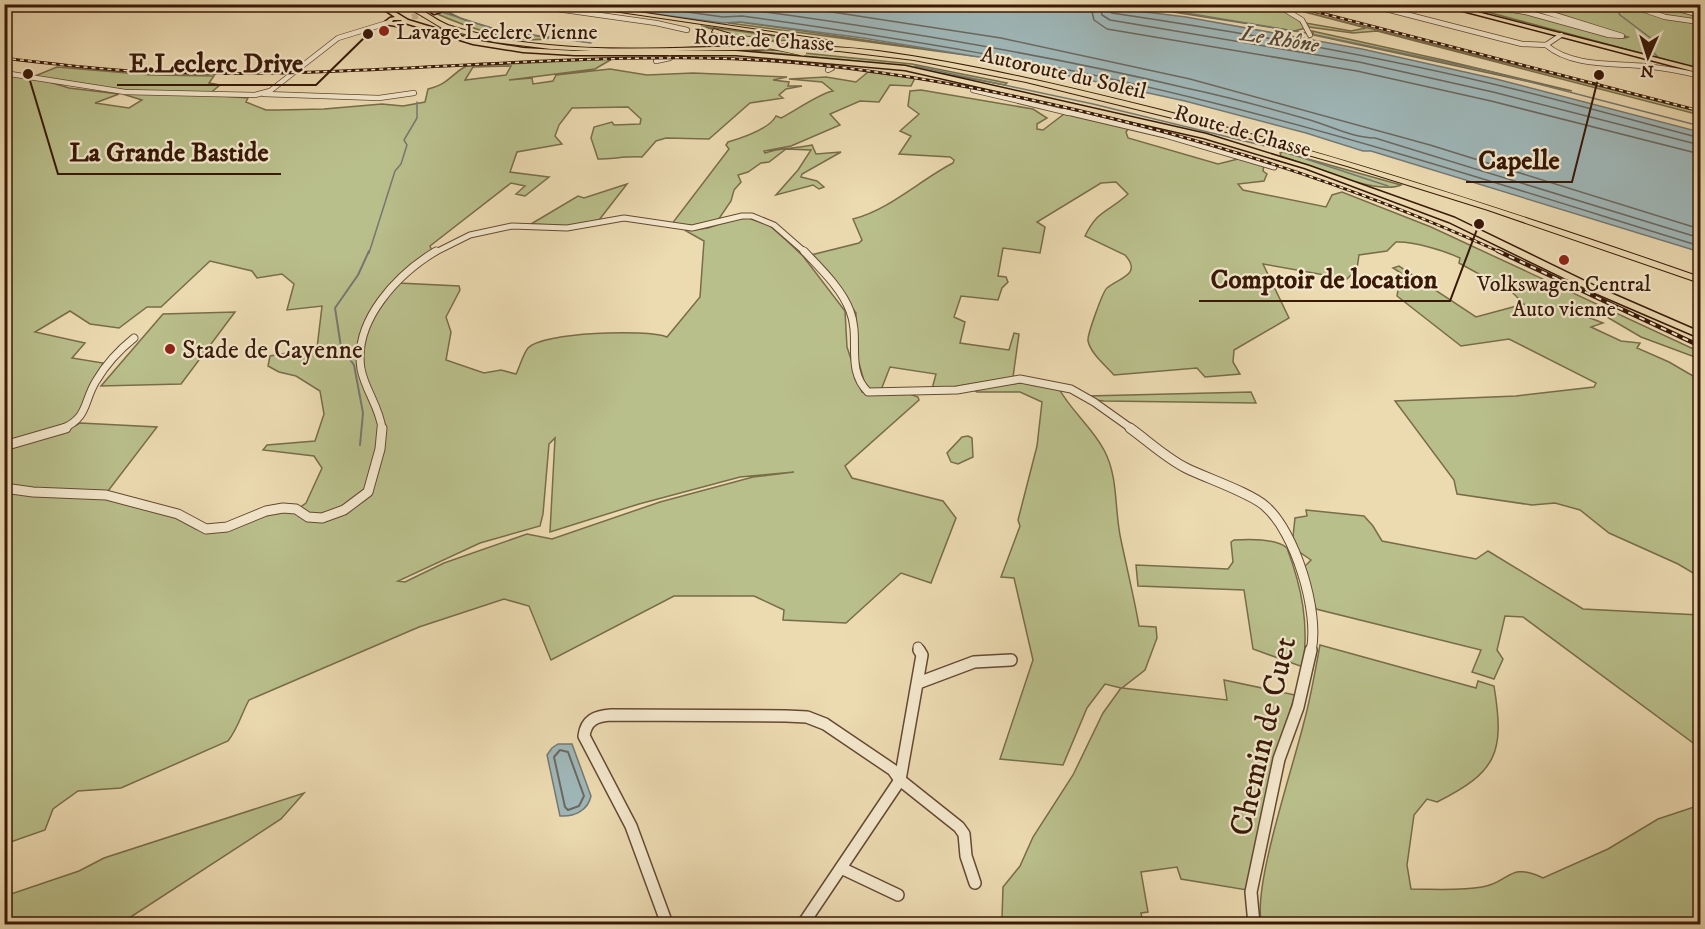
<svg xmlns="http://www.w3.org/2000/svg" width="1705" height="929" viewBox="0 0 1705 929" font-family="'IM FELL DW Pica',serif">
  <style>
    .green { fill: #b9bf8b; stroke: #786c49; stroke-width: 1.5; fill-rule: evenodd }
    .water { fill: #9fb7b8; stroke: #767871; stroke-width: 1.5 }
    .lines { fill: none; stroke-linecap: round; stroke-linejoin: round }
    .shore-far1 { stroke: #6c6860; stroke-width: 1.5 }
    .shore { stroke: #6c6860; stroke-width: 2 }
    .stream-far1 { stroke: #767871; stroke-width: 1.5 }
    .stream { stroke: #767871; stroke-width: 2 }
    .major-tunnel { stroke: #c8b38f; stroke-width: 6; stroke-dasharray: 6 3; stroke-linecap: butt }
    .minor-far4-casing { stroke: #654932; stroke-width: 6 }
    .minor-far3-casing { stroke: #654932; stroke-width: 7 }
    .minor-far2-casing { stroke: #654932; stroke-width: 9 }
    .minor-far1-casing { stroke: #654932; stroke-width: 11 }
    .minor-casing { stroke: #654932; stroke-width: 14 }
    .major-casing { stroke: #381907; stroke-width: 3 }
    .highway-casing { stroke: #381907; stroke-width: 2 }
    .minor-far4 { stroke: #f3e7cc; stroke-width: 4.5 }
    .minor-far3 { stroke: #f3e7cc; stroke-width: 5 }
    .minor-far2 { stroke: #f3e7cc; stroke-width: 7 }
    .minor-far1 { stroke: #f3e7cc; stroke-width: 9 }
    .minor { stroke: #f3e7cc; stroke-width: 11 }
    .major { fill: #ecdab1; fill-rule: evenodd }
    .highway { fill: #ecdab1; fill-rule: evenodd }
    .rail-far1-casing { stroke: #381907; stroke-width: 3 }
    .rail-casing { stroke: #381907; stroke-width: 4.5 }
    .rail-far1 { stroke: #f3e7cc; stroke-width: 1.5; stroke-dasharray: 4; stroke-linecap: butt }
    .rail { stroke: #f3e7cc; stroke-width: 2; stroke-dasharray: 6; stroke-linecap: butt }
    .highway-bridge-casing { stroke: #381907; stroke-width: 8; stroke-linecap: butt }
    .highway-bridge { stroke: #ecdab1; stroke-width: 7 }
    .poi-dot { fill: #8f2418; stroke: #f3e7cc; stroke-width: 2 }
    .labels { text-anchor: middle; stroke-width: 4.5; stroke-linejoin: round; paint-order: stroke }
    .far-poi-label { font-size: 22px; fill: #381907; stroke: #f3e7cc; text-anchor: start }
    .far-water-label { font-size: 22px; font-style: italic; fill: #57483c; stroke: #f3e7cc }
    .far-street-label { font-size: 22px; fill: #381907; stroke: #f3e7cc }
    .poi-label { font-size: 26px; fill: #381907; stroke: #f3e7cc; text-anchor: start }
    .near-street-label { font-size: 32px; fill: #381907; stroke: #f3e7cc }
    .leader { fill: none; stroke: #381907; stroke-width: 2 }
    .callout-dot { fill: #381907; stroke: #f3e7cc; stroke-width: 2 }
    .callout-label { font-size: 27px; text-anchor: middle; font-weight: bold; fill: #381907; stroke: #f3e7cc; stroke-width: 4.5; stroke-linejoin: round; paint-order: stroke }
  </style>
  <rect width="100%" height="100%" fill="#ecdab1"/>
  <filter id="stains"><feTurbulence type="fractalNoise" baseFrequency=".00333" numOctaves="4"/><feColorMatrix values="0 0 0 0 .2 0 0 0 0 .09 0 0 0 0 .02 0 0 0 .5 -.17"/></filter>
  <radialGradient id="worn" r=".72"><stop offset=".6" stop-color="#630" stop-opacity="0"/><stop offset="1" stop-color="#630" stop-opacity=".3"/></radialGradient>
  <!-- green -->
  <g class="green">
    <polygon points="1128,5 1275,5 1290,11 1306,28 1294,31"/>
    <polygon points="1278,5 1700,112 1700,115 1377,31 1353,33 1309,27 1306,23 1351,31 1366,28"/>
    <polygon points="1445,5 1469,5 1520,12 1625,38 1628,37 1523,5 1567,5 1582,8 1600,5 1660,5 1700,16 1700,69 1491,13"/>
    <path d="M 446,11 L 462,19 L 492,28 L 549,38 C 518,46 464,26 435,13 Z"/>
    <polygon points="741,22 973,56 728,23"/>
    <polygon points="701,26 805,40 755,41"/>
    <polygon points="1312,31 1443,60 1572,91 1314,35"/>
    <polygon points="764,49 912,64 1007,83 1005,85 902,66 752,51"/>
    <path d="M 612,59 L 595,69 L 509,80 L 532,78 L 533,84 L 553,81 L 556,75 L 610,69 L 647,75 L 693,73 L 787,77 L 773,80 L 789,82 L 788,86 L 802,86 L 786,89 L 779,95 L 783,98 L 750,103 L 709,139 L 666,138 L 656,141 L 642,157 C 626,156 613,159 598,159 L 591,138 L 594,127 L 612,122 L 614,125 L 640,124 L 641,119 L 628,107 L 572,108 L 559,125 L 555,136 L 562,144 L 517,152 L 510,172 L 549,177 L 525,196 L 516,194 L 525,186 L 511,183 L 430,246 L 432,251 L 399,283 L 459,286 L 460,290 L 446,317 L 451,332 L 446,360 L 484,373 L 501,370 L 516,374 C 520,366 523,354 528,348 C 542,332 647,329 667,337 L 700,297 L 704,241 L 686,231 L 708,228 L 734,219 L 748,218 L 769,225 L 787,241 L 803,256 L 845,311 L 847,347 L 862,392 L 910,394 L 918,397 L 919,400 L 845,466 L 852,478 L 943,501 L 956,518 L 931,583 L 901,573 L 846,623 L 783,620 L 784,610 L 754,596 L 674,596 L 551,660 L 529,606 L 504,599 L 419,627 L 249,700 C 241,715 238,728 228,741 L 121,788 L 78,791 L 53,809 L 45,830 L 5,844 L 6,803 L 5,803 L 5,492 L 101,497 L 170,515 L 196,529 L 219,531 L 281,511 L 292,513 L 306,503 L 322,468 L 314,456 L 263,450 L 267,445 L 315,441 L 324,414 L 320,391 L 296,376 L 279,372 L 268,366 L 270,356 L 317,348 L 322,306 L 287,310 L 294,284 L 282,274 L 257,278 L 252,271 L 210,261 L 161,307 L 147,307 L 119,328 L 90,324 L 70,311 L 35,332 L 85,343 L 72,358 L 103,363 L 81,412 L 70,423 L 5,444 L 5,74 L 46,81 L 69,88 L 119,94 L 95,103 L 129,108 L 142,100 L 126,95 L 130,94 L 126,92 L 35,76 L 57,67 L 151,75 L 214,76 L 209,83 L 220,85 L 208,95 L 248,98 L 246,102 L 266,110 L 278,110 L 324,109 L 382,104 L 403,106 L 425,102 L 428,89 C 450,83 449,76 466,66 ZM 511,66 L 506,75 L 465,80 L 473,67 ZM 555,438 L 550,532 L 639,504 L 740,477 L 794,472 L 753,477 L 660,502 L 552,539 L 527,534 L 444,563 L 405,582 L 398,581 L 480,543 L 540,526 L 543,514 L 549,444 Z"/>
    <path d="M 868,72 L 915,78 L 911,86 L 890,85 L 879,102 L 860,101 L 830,114 L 840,125 L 791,146 L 764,151 L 765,153 C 780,147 796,149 812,145 L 816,154 L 841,152 L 802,174 L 801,177 L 817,181 L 824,187 L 819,189 L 813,185 L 776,195 L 798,170 L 811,150 L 786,149 L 769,162 L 761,163 L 748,172 L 738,175 L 741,182 L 734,190 L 731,201 L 716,223 L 695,227 L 671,225 L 729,149 L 726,145 L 728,142 C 742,138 769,129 776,116 L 781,118 C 795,111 820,93 833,91 L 822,82 L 789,79 L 826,77 L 856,82 Z"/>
    <path d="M 921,90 L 1033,109 L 1047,118 L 1037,124 L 1037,129 L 1043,130 L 1068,111 L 1130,127 L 1126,132 L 1128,138 L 1218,164 L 1242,158 L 1264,165 L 1263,171 L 1267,174 L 1264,181 L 1238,184 L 1243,190 L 1326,207 L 1332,195 L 1342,192 L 1431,227 L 1700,352 L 1700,359 L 1641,337 L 1607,317 L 1583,309 L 1580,314 L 1603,323 L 1591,327 L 1621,341 L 1640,343 L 1637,348 L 1669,362 L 1700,380 L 1700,584 L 1695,574 L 1678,564 L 1609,533 L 1580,510 L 1555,503 L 1532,505 L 1457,494 L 1454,480 L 1395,401 L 1516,396 L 1594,387 L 1596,383 L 1509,339 L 1461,346 L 1397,296 L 1401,273 L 1393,268 L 1399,266 L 1476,317 L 1524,304 L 1512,292 L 1459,263 L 1460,258 C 1445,251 1413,241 1396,242 L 1387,251 L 1359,255 L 1357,269 L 1347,279 L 1263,264 L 1289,318 L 1234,350 L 1233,362 L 1240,374 L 1205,377 L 1197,368 L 1114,375 C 1105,365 1091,354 1088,341 C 1087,335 1103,291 1107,288 C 1118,278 1143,275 1125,255 L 1085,236 C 1098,209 1109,212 1128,194 L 1116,182 L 1101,183 L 1037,222 L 1045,227 L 1040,253 L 1003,248 L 998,276 L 1006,277 L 1008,282 L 1002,288 L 998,300 L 961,296 L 954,317 L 965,322 L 960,343 L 1009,350 L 1014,333 L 1019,334 L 1013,377 L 941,389 L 932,389 L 936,374 L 890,367 L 881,390 L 866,388 L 855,349 L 856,313 L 811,255 L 859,243 L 862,240 L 853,219 C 889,210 920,180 953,163 L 954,160 L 950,157 L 899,154 L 911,136 L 900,131 L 919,114 L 908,106 L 910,91 Z"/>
    <path d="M 1283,152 L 1401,185 C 1377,196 1308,165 1281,156 L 1280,153 Z"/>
    <polygon points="627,184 599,220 570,226 531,224 578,196 584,198"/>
    <polygon points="235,312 181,384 101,386 163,314"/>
    <path d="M 1027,382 L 1058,387 C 1070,410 1092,427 1104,450 C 1119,478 1114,510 1121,540 C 1127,569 1134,597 1139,626 L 1156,627 L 1157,638 L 1145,670 L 1122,688 L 1227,700 L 1224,680 L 1295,695 C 1274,759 1260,824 1247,890 L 1181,879 L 1177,867 L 1141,872 L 1148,912 L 1141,913 L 1143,924 L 1006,924 L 1002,918 L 1003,887 L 1020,866 L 1033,837 L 1073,775 L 1103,713 L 1121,688 L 1105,684 L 1087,708 L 1063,765 L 1000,759 L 1033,660 L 1014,578 L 1001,577 L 1020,526 L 1018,520 L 1037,446 L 1042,402 L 1020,392 L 977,392 L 972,389 Z"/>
    <polygon points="1251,392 1256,403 1104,401 1094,400 1088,396"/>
    <polygon points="80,423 157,427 108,491 28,489 5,486 4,448 65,431"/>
    <polygon points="968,436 972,438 973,457 958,464 951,462 947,453 962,437"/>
    <polygon points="1306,510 1364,516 1373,526 1382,541 1476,559 1488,551 1583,609 1700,615 1700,748 1523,617 1505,616 1497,650 1503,659 1494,679 1472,672 1481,650 1316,609 1304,572 1305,566 1311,560 1298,551 1293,537 1295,518 1307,516"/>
    <path d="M 1234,540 C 1249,539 1275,538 1287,548 C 1302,588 1309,624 1303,667 L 1253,649 L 1244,590 L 1138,586 L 1136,565 L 1228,569 L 1233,562 L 1231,542 Z"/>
    <path d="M 1320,645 L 1476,688 L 1478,681 L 1494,686 C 1505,753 1497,772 1437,802 L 1427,799 L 1414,815 L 1407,865 L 1411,889 C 1434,889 1459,891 1482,887 C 1510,883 1508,861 1543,878 L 1608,849 L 1658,819 L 1700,805 L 1700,924 L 1262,924 C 1251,891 1294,764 1304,722 C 1311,697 1315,671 1320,645 Z"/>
    <polygon points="304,793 281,819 120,924 5,924 5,896 79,871 104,858"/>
  </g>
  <!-- water -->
  <g class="water">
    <polygon points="587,5 1089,5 1186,17 1362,49 1496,79 1700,132 1700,252 1371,151 1363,151 1306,133 1185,101 997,60 863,38 741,22 723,23"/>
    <path d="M 558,744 L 572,744 L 591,796 C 588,810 575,817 560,816 L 547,755 L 552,748 Z"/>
  </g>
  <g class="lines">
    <!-- shore-far1 -->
    <g class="shore-far1">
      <path d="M 631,4 L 723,17 L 742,16 C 899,38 1056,63 1210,102 C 1375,143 1537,196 1700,246"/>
      <path d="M 685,4 L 723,10 L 743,9 C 892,29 1040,53 1186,88 C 1228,97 1269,108 1310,120 C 1331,126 1353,138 1375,138 L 1700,238"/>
      <polyline points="780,4 1001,38 1190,79 1430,145 1700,229"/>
      <polyline points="1090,4 1094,20 1107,29 1357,71 1491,101 1700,154"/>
      <polyline points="1099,4 1102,15 1110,20 1359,62 1493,92 1700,145"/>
      <path d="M 1106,4 L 1107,10 L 1112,13 C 1240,32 1367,54 1493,84 C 1562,100 1631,120 1700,138"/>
    </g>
    <!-- shore -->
    <polygon class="shore" points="560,750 568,752 584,796 579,806 568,810 565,807 554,757"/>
    <!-- stream-far1 -->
    <g class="stream-far1">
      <polyline points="433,4 438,9"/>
      <polyline points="1132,4 1306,33"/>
      <polyline points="1615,4 1620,15 1652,39 1653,52 1659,58"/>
      <polyline points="442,12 497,30 591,43"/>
      <polyline points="1316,35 1488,71 1700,126"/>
      <polyline points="915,66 1093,104 1269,147"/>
      <polyline points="1288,153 1388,186"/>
      <polyline points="369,253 395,171 401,164 407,145 404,140 417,118 417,102"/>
    </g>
    <!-- stream -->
    <polyline class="stream" points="360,445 363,413 354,365 341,347 335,308 358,275 369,251"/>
    <!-- major-tunnel -->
    <polyline class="major-tunnel" points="412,17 434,12"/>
    <defs>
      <g id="minor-far4">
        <polyline points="121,4 165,9 237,4"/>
        <polyline points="471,4 475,4"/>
        <polyline points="522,4 656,23 687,30"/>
        <polyline points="1276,4 1302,20 1310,35"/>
        <polyline points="1474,4 1526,12 1609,35 1622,36 1520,4"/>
        <polyline points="1572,4 1596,4"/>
        <polyline points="1627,4 1665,17 1700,22"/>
        <polyline points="1662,4 1700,15"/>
        <polyline points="1386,9 1522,44 1546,45 1561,35"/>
        <path d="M 1546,45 C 1572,67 1613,63 1645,66 C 1663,68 1682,71 1700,76"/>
        <polyline points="656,61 670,58"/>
        <polyline points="828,70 832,68"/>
        <polyline points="4,73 125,92 255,95 270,91 338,38 387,23"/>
        <polyline points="973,90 1069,113"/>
        <polyline points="264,94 379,98 414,93"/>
      </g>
      <g id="minor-far3">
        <polyline points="1063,111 1165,135 1274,167"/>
        <polyline points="434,253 470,235 512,226 567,228 624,218 692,228 742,216 752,216 774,225 806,253"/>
      </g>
      <g id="minor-far2">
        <path d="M 804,251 C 821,269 842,289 850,311 C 861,339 845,369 868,392 L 957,390 L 1020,379 L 1071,389 L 1094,402 L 1132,429"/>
        <path d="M 62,429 C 89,417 83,402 96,381 C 106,364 119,350 134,338"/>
        <path d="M 382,429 C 380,408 365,390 361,369 C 353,320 398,274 436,251"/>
      </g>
      <g id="minor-far1">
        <path d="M 1130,428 C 1148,441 1166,458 1186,468 C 1206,478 1251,493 1265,506 C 1295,531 1320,613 1311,651"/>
        <polyline points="4,446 66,428"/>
        <polyline points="4,488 33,492 106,495 178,514 206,529 227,527 266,511 283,508 296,509 308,517 322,518 344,510 368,492 380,449 382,428"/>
        <polyline points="918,647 920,651"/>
      </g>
      <g id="minor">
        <polyline points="918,683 974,662 1011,660"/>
        <polyline points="841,868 898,895"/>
        <path d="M 667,924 L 631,826 L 584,736 C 586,720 596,716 611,715 L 786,716 L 807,717 L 825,724 L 893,770 L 900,780 L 959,827 L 964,834 L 966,856 L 975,883"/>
        <polyline points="803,924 900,780 922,655 919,650"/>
        <polyline points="1254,924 1251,892 1279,759 1298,707 1311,650"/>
      </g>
      <g id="major">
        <path d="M 376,4 L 382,4 L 408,20 L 474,40 L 523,48 L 575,51 L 736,51 L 905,66 L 1206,134 L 1309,166 L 1455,218 L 1599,288 L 1700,332 L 1700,338 L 1593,292 L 1449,222 L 1305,168 L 1204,138 L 905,70 L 736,55 L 575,55 L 523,52 L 473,44 L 405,23 L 396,26 L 385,24 L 385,22 L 390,18 L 395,17 ZM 393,20 L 401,20 L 402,21 L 392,22 Z"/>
        <polygon points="455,4 464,4 434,14 431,12"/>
        <polygon points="1436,4 1446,4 1700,69 1700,73"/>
      </g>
      <g id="highway">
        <path d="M 402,4 C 420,4 434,21 451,26 C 483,36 516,42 549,45 C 659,56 769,37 878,51 C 974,64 1068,87 1161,110 C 1344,157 1523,215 1700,277 L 1700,283 L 1488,210 L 1347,166 L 1205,126 L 1026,82 L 914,60 L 839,51 L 791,49 L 612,52 L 551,49 L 494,42 L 442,28 Z"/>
        <polygon points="447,4 453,4 451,9 447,9"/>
        <polygon points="543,4 559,4 578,9 575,11"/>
        <polygon points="566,4 585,4 833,41 830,43"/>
        <polygon points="714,29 744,38 745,39 742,41 712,32"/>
      </g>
    </defs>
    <!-- minor-far4 casing -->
    <use href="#minor-far4" class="minor-far4-casing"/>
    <!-- minor-far3 casing -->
    <use href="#minor-far3" class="minor-far3-casing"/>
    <!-- minor-far2 casing -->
    <use href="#minor-far2" class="minor-far2-casing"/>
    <!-- minor-far1 casing -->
    <use href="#minor-far1" class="minor-far1-casing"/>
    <!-- minor casing -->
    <use href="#minor" class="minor-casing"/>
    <!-- major casing -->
    <use href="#major" class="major-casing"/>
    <!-- highway casing -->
    <use href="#highway" class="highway-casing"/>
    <!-- minor-far4 -->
    <use href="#minor-far4" class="minor-far4"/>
    <!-- minor-far3 -->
    <use href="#minor-far3" class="minor-far3"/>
    <!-- minor-far2 -->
    <use href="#minor-far2" class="minor-far2"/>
    <!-- minor-far1 -->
    <use href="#minor-far1" class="minor-far1"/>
    <!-- minor -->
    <use href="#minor" class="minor"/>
    <!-- major -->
    <use href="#major" class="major"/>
    <!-- highway -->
    <use href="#highway" class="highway"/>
    <defs>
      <g id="rail-far1">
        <polyline points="1286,4 1700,111"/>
        <path d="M 4,58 C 63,65 121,72 180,73 C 354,77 527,56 701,58 C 806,59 911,75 1013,96 C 1182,131 1345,181 1502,253"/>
      </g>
      <polyline id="rail" points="1498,251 1700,346"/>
    </defs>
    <!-- rail-far1 casing -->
    <use href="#rail-far1" class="rail-far1-casing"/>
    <!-- rail casing -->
    <use href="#rail" class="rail-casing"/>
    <!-- rail-far1 -->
    <use href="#rail-far1" class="rail-far1"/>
    <!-- rail -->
    <use href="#rail" class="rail"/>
    <defs>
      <polyline id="highway-bridge" points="742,39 803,52"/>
    </defs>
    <!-- highway-bridge casing -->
    <use href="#highway-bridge" class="highway-bridge-casing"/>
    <!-- highway-bridge -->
    <use href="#highway-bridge" class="highway-bridge"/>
  </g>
  <!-- markers -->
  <g class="poi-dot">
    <circle cx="384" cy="31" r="6"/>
    <circle cx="1564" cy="260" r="6"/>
    <circle cx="170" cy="349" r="6"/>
  </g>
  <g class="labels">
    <!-- far-poi labels -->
    <g class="far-poi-label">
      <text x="396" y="39">Lavage Leclerc Vienne</text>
      <text x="1564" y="291" text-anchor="middle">Volkswagen Central<tspan x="1564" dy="25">Auto vienne</tspan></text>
    </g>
    <!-- far-water labels -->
    <g class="far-water-label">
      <text transform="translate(1280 38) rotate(9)" y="8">Le Rhône</text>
    </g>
    <!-- far-street labels -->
    <g class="far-street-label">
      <text transform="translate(764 39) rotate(3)" y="8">Route de Chasse</text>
      <text transform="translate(1064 72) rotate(13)" y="8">Autoroute du Soleil</text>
      <text transform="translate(1243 130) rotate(16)" y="8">Route de Chasse</text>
    </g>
    <!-- poi labels -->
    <g class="poi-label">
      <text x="182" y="358">Stade de Cayenne</text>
    </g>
    <!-- near-street labels -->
    <g class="near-street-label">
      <text transform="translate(1262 736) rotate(-77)" y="11">Chemin de Cuet</text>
    </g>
  </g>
  <!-- callouts -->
  <path class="leader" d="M368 34L316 85H117M28 74L58 174H281M1599 75L1572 182H1466M1479 224L1450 301H1199"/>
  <g class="callout-dot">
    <circle cx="368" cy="34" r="6"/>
    <circle cx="28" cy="74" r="6"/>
    <circle cx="1599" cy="75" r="6"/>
    <circle cx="1479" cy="224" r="6"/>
  </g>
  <g class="callout-label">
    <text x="216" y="72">E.Leclerc Drive</text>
    <text x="169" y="161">La Grande Bastide</text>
    <text x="1519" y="169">Capelle</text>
    <text x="1324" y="288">Comptoir de location</text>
  </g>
  <!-- margin -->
  <rect width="1705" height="929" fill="none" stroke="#ecdab1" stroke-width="24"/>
  <rect x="6" y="6" width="1693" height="917" fill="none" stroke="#381907" stroke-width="3"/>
  <rect x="12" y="12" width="1681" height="905" fill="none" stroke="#381907" stroke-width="1.5"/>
  <!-- north arrow -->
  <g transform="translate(1648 57) rotate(183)" stroke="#f3e7cc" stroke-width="4.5" paint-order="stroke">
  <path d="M0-4.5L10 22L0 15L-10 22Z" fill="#381907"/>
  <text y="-9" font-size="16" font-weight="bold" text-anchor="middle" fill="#381907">N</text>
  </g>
  <rect width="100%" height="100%" filter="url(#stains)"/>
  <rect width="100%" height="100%" fill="url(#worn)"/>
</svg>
